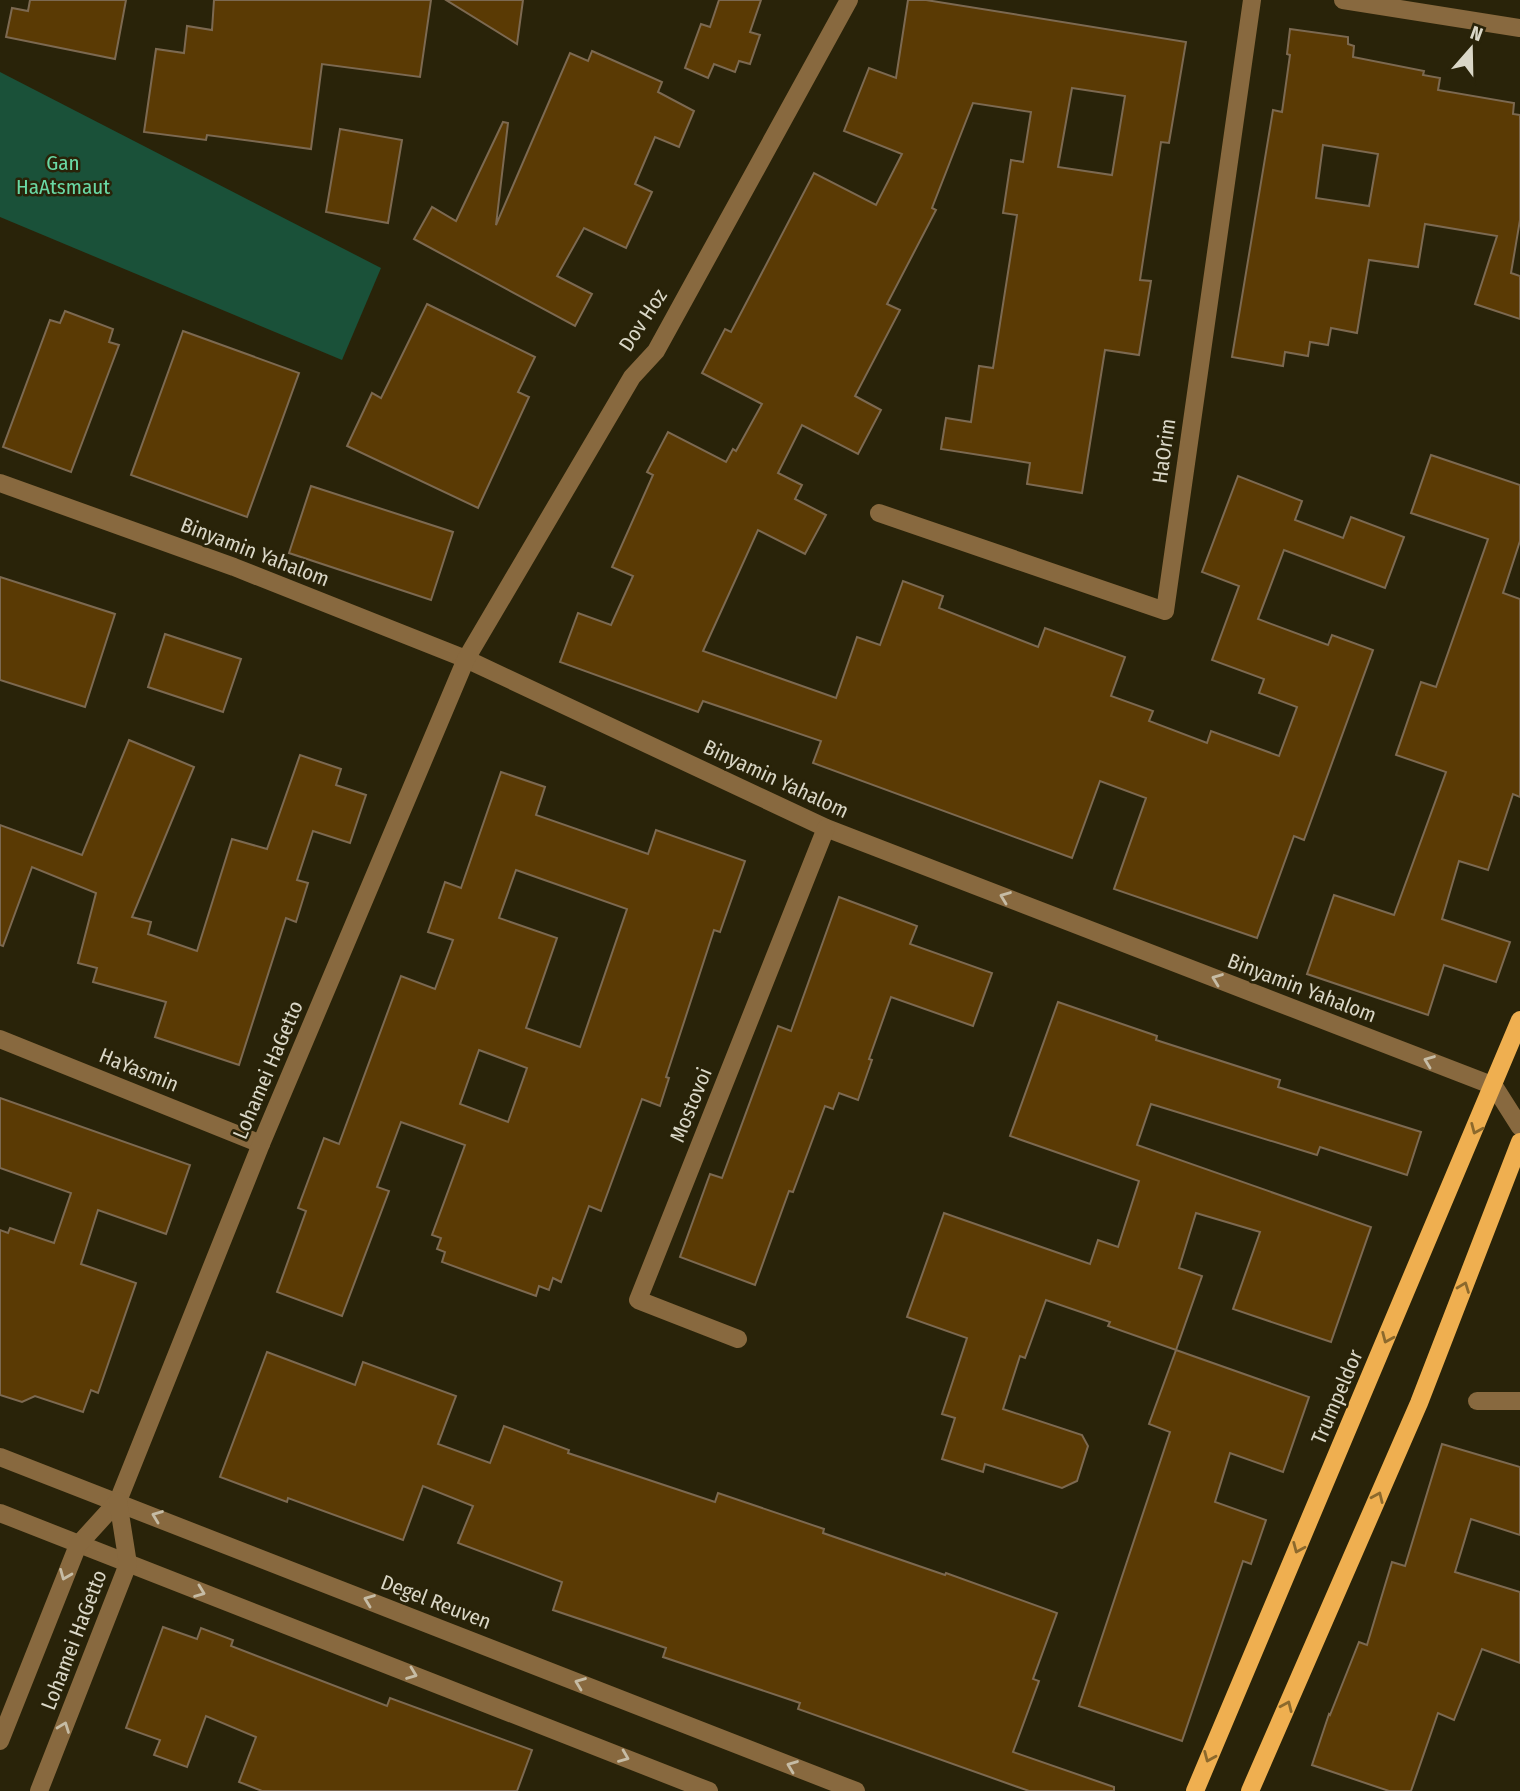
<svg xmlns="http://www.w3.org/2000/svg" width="1520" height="1791" viewBox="0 0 1520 1791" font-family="'Fira Sans Condensed',sans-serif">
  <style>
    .green { fill: #1a5139 }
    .building { fill: #5a3a04; stroke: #7c6951; stroke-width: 2; fill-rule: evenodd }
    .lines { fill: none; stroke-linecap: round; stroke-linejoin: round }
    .minor { stroke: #88693f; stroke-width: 18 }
    .major { stroke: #efaf50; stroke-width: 18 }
    .oneway { stroke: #c6bca5 }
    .oneway2 { stroke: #8c692c }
    .labels { text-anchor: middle; stroke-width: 5; stroke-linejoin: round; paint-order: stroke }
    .park-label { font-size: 21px; fill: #6ad9a5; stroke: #292309 }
    .street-label { font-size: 21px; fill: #dad7c7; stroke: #292309 }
  </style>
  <rect width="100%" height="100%" fill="#292309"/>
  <!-- green -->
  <polygon class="green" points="0,72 381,268 342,360 0,217"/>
  <!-- building -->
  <g class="building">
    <polygon points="30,0 126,0 115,59 6,37 12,8 28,11"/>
    <polygon points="214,0 431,0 420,77 322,64 311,149 207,135 206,140 144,132 156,49 184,53 187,26 212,30"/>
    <polygon points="446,0 523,0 517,44"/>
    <polygon points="719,0 761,0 750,32 760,35 750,64 739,61 735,72 714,64 708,78 685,68 701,24 710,27"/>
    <path d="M 908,0 L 926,0 L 1186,42 L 1169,143 L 1161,142 L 1140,280 L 1151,281 L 1139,355 L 1105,350 L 1082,493 L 1027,484 L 1030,463 L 941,449 L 946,418 L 971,422 L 979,366 L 993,368 L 1017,215 L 1003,213 L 1011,160 L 1023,162 L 1031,112 L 973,103 L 932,208 L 936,210 L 887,304 L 900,310 L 855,396 L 881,410 L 858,454 L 802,425 L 778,473 L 802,485 L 795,499 L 826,515 L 805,554 L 758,530 L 703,651 L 836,698 L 857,637 L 880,645 L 903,581 L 943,596 L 939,608 L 1038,647 L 1045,628 L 1125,657 L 1111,696 L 1153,711 L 1149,721 L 1207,743 L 1211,731 L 1279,756 L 1297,707 L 1259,693 L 1264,679 L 1212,660 L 1239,586 L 1202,572 L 1238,476 L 1302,501 L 1295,520 L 1343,538 L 1351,517 L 1404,537 L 1385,588 L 1284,550 L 1258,619 L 1328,645 L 1332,635 L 1373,650 L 1304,840 L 1294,836 L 1257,938 L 1114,889 L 1146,798 L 1100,781 L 1072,858 L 813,763 L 821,741 L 703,701 L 698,712 L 560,662 L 578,613 L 611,625 L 633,576 L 612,567 L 653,475 L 647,472 L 668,432 L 726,462 L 733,449 L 736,451 L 762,404 L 702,373 L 725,329 L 731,332 L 814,173 L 876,205 L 902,154 L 844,131 L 869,68 L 896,78 ZM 1072,88 L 1125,96 L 1112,175 L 1058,167 Z"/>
    <path d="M 1290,29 L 1348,37 L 1348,44 L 1354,46 L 1353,57 L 1424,71 L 1423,75 L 1440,78 L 1438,90 L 1514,103 L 1513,114 L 1520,115 L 1520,220 L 1511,273 L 1520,276 L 1520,319 L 1475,304 L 1497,236 L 1425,224 L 1418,267 L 1369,260 L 1357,333 L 1331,328 L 1328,345 L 1310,342 L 1308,356 L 1285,352 L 1283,366 L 1232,357 L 1273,110 L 1282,112 L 1290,55 L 1287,54 ZM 1323,145 L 1378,154 L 1369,206 L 1316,198 Z"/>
    <polygon points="592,51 662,82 658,92 694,111 679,147 655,137 635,184 652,192 626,248 584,228 557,276 592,294 575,326 414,239 432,207 456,221 503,122 508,123 496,225 570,53 588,61"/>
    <polygon points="340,129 402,140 388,223 326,212"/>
    <polygon points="427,304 535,357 518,392 529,397 478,508 347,446 372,393 381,398"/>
    <polygon points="65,311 113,329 109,342 119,345 71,472 3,447 50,320 60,323"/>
    <polygon points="183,331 299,373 247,517 131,475"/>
    <polygon points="1431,455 1520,485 1520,541 1503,593 1520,599 1520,797 1513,794 1488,870 1459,861 1442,919 1510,942 1496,982 1444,965 1428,1015 1307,974 1334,895 1394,915 1446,772 1396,755 1421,682 1436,687 1488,539 1411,513"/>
    <polygon points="311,486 453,532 431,600 289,553"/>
    <polygon points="0,577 115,614 85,707 0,680"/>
    <polygon points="165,634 241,659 223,712 148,687"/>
    <polygon points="129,740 194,767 132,917 151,922 148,934 197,951 232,839 267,849 300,755 341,769 336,785 366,795 350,843 313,831 297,880 308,883 296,922 286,918 239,1065 155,1037 166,1002 93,982 97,968 78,963 96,893 32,867 3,946 0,945 0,825 82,855"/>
    <path d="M 501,772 L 545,787 L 536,815 L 648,854 L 656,830 L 745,861 L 720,932 L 714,930 L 666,1077 L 669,1078 L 660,1106 L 642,1099 L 601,1211 L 589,1206 L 561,1282 L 553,1278 L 549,1290 L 539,1286 L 536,1296 L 442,1262 L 445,1252 L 437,1249 L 441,1238 L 432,1235 L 465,1145 L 401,1122 L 377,1187 L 389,1191 L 342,1316 L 277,1292 L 306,1211 L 298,1208 L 324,1138 L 339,1144 L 401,976 L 435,989 L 453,940 L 428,932 L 445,882 L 461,888 ZM 516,870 L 627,909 L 580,1047 L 526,1028 L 557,938 L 499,918 ZM 479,1050 L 527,1068 L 508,1122 L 460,1104 Z"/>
    <polygon points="839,897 917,926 910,944 992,973 973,1026 891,997 869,1059 872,1060 858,1100 839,1093 833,1109 825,1106 793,1192 789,1191 755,1285 680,1257 710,1174 722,1178 778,1026 791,1031"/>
    <polygon points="1058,1002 1157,1036 1156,1040 1280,1080 1278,1087 1421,1132 1407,1175 1320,1147 1317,1155 1151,1104 1137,1145 1371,1227 1331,1342 1233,1309 1260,1232 1196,1213 1179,1268 1202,1276 1176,1350 1108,1326 1110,1322 1046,1300 1025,1358 1020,1356 1003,1409 1082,1435 1088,1446 1077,1481 1062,1488 985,1464 983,1472 942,1459 955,1418 942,1414 967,1338 907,1317 944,1213 1090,1264 1098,1240 1118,1247 1139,1181 1010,1136"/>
    <polygon points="0,1098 190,1165 166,1234 98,1210 81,1264 136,1283 98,1393 91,1390 83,1412 35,1396 22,1402 0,1395 0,1230 8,1233 10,1228 54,1243 71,1193 0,1168"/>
    <polygon points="1176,1350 1309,1397 1283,1472 1230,1453 1215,1502 1266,1520 1251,1564 1243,1561 1182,1741 1079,1706 1170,1432 1149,1424"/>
    <polygon points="267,1352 355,1385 363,1362 456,1396 438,1444 490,1463 504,1426 569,1450 568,1453 715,1502 718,1493 824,1529 823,1533 945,1575 946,1573 1057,1613 1033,1679 1039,1681 1013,1752 1114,1787 1114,1791 1029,1791 798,1709 800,1703 663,1657 666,1648 553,1610 562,1582 458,1543 473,1506 423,1486 403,1540 288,1498 287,1502 220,1477"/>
    <polygon points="1442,1444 1520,1467 1520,1535 1471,1519 1455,1572 1520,1592 1520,1663 1482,1649 1454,1720 1438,1713 1411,1791 1389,1791 1312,1765 1329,1714 1330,1715 1359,1642 1367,1645 1392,1562 1405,1566"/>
    <polygon points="163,1627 197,1639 201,1628 233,1640 231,1646 387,1706 390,1698 532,1750 517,1791 262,1791 239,1782 256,1737 206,1716 187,1767 154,1755 160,1740 126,1728"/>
  </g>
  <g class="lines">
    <!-- minor -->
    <g class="minor">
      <polyline points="1343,0 1520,28"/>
      <polyline points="0,483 234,567 466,659 826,828 1494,1086 1520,1127"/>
      <polyline points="879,513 1165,611 1252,0"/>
      <polyline points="0,1039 261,1144"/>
      <polyline points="738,1339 638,1300 826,828"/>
      <polyline points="1477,1401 1520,1401"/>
      <polyline points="0,1457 856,1791"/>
      <polyline points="0,1513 709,1791"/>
      <polyline points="0,1741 78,1545 118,1501 261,1144 466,659 632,377 656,351 849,0"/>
      <polyline points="39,1791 128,1564 118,1501"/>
    </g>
    <!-- major -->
    <g class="major">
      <polyline points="1195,1791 1520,1020"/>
      <polyline points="1250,1791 1419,1403 1520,1142"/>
    </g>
  </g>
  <!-- one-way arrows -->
  <defs><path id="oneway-chevron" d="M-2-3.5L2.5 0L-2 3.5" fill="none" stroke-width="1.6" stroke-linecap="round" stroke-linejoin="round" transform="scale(1.75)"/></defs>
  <g class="oneway">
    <use href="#oneway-chevron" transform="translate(1005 897) rotate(-159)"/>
    <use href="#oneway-chevron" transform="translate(1217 979) rotate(-159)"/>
    <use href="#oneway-chevron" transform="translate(1429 1061) rotate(-159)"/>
    <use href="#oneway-chevron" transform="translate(157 1516) rotate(-159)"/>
    <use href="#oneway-chevron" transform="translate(65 1575) rotate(112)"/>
    <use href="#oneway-chevron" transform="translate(200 1592) rotate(21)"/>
    <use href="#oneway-chevron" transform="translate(369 1600) rotate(-159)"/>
    <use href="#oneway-chevron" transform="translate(412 1674) rotate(21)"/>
    <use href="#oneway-chevron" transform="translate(580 1683) rotate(-159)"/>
    <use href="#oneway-chevron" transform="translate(64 1727) rotate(-69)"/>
    <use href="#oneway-chevron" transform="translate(624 1757) rotate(22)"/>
    <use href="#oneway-chevron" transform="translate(792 1766) rotate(-159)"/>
  </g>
  <g class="oneway2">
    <use href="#oneway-chevron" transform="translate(1476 1129) rotate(113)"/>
    <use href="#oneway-chevron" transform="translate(1464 1287) rotate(-69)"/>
    <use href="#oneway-chevron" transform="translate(1387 1338) rotate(113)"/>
    <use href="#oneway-chevron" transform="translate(1378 1497) rotate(-66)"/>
    <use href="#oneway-chevron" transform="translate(1298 1548) rotate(113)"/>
    <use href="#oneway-chevron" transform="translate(1287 1706) rotate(-66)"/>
    <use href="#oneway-chevron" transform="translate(1209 1757) rotate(113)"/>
  </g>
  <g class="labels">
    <!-- park labels -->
    <g class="park-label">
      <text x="63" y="170">Gan<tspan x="63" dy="24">HaAtsmaut</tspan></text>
    </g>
    <!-- street labels -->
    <g class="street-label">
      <text transform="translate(643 320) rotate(-57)" y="7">Dov Hoz</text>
      <text transform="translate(1164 451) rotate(-82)" y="7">HaOrim</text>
      <text transform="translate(255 552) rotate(21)" y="7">Binyamin Yahalom</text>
      <text transform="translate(776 779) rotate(25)" y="7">Binyamin Yahalom</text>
      <text transform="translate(1302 988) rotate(21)" y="7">Binyamin Yahalom</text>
      <text transform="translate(139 1070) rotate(22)" y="7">HaYasmin</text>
      <text transform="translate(268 1070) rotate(-67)" y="7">Lohamei HaGetto</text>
      <text transform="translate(691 1105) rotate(-68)" y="7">Mostovoi</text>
      <text transform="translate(1337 1397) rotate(-67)" y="7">Trumpeldor</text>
      <text transform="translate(436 1602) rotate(21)" y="7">Degel Reuven</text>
      <text transform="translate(74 1640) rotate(-69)" y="7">Lohamei HaGetto</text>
    </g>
  </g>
  <!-- north arrow -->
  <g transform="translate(1471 49) rotate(20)" stroke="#292309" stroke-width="5" paint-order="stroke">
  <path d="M0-5L12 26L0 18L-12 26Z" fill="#dad7c7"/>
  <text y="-10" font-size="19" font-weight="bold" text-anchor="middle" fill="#dad7c7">N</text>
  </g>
</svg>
